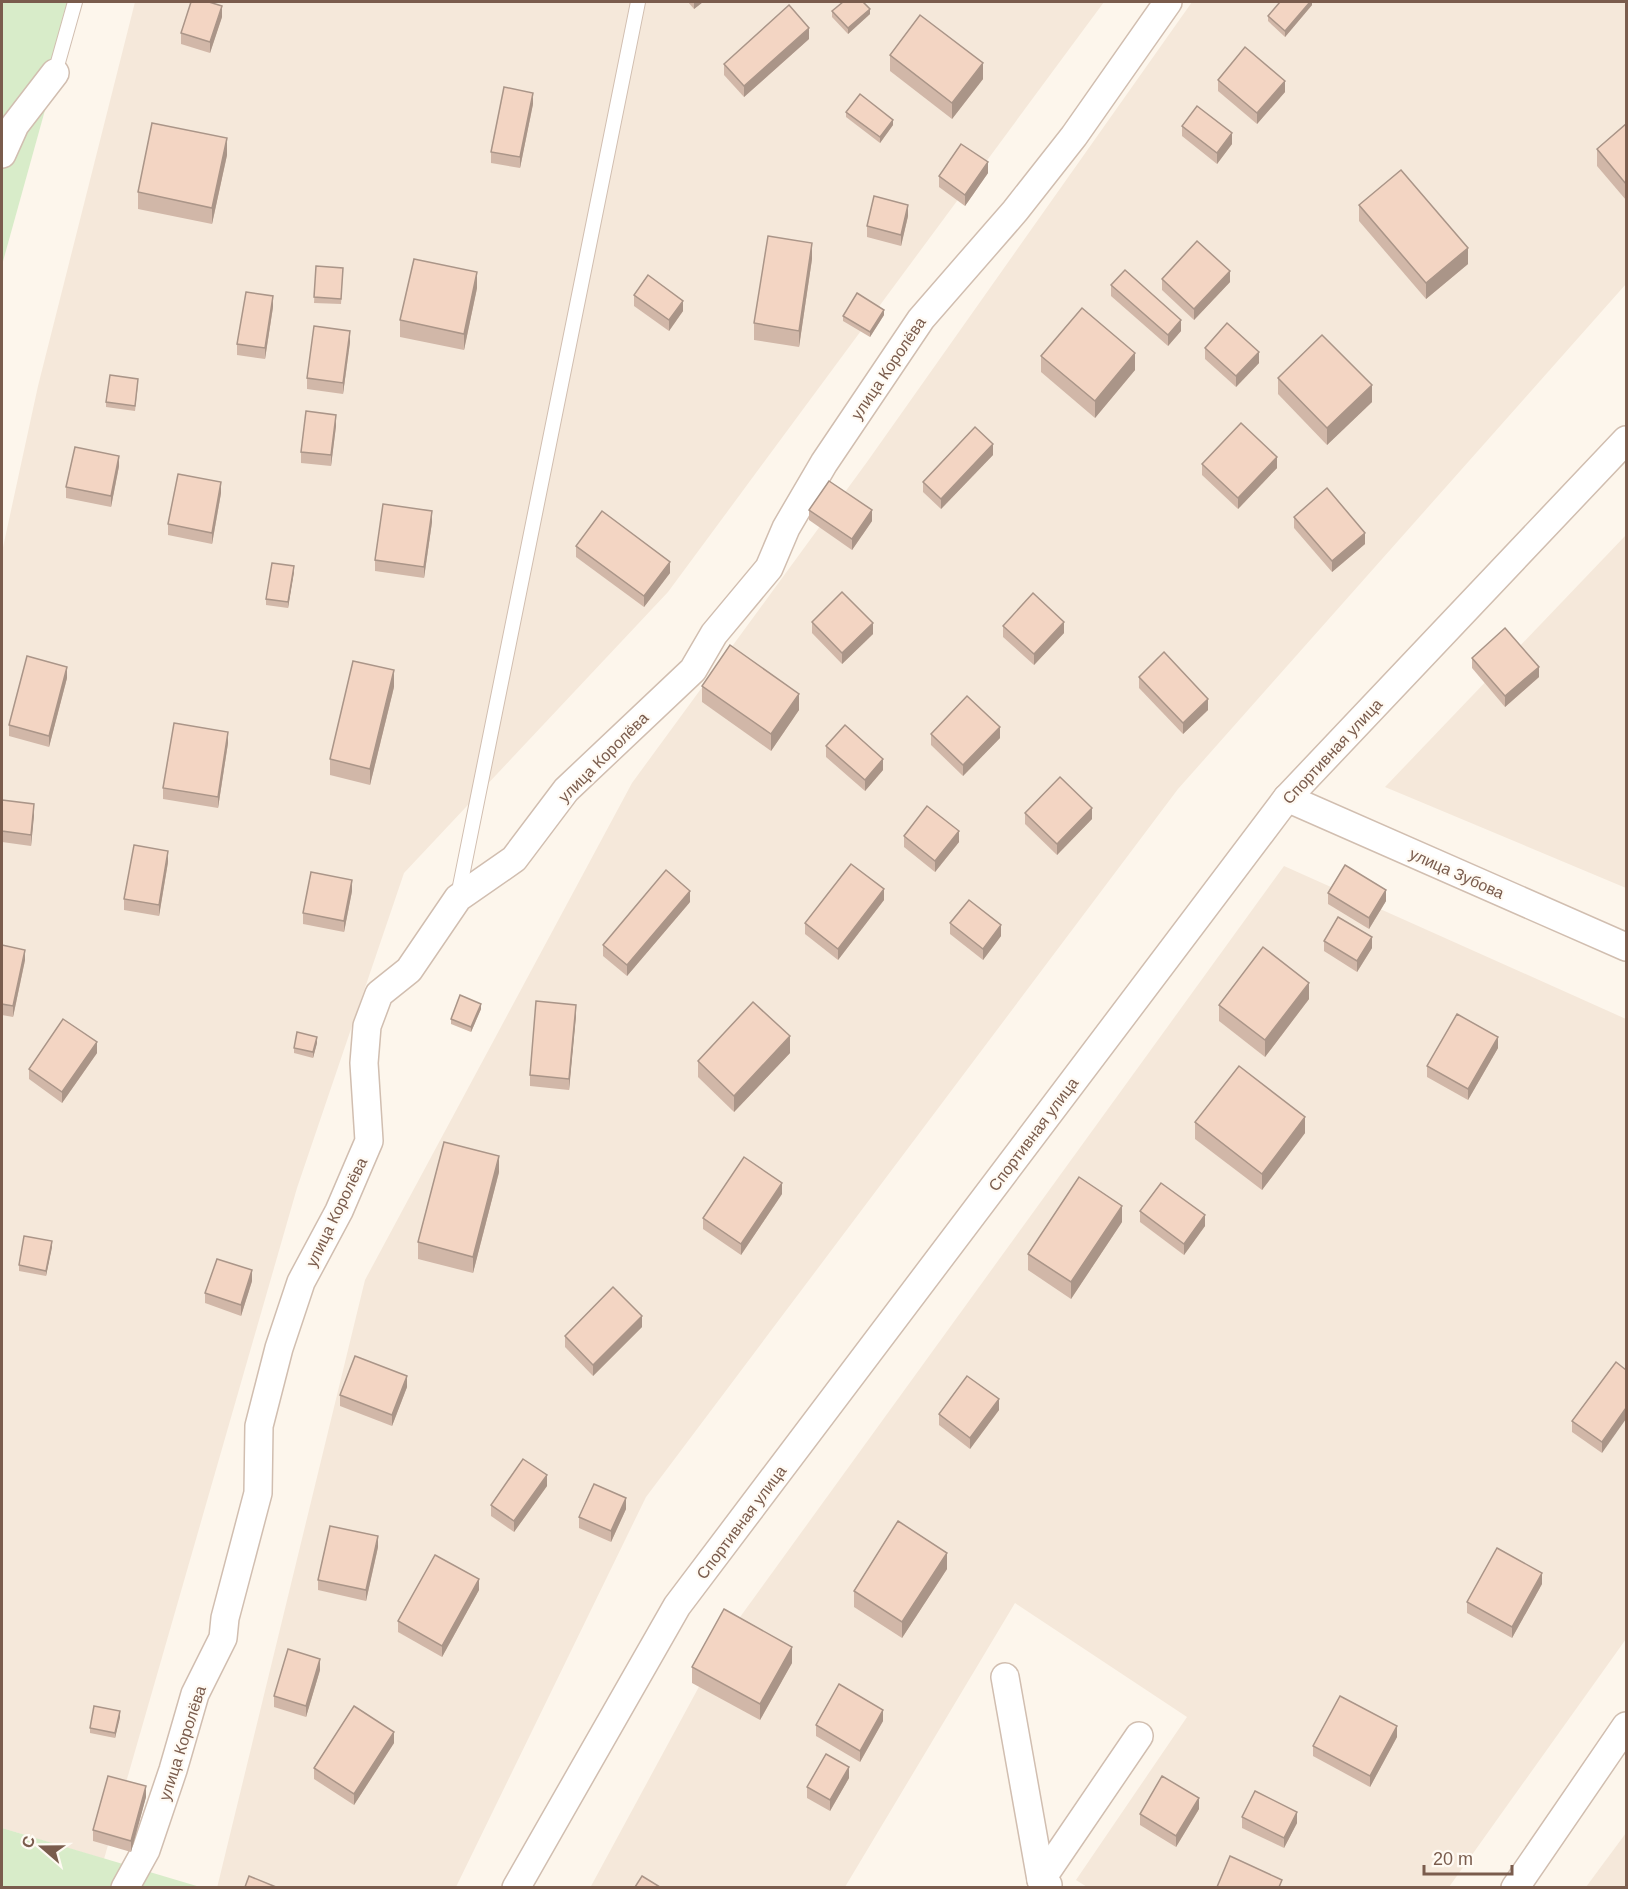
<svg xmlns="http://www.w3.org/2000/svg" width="1628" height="1889" viewBox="0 0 1628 1889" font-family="Helvetica,sans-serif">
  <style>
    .residential { fill: #f5e8da }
    .green { fill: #d8ecc9 }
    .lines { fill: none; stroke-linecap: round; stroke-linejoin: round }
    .lane-casing { stroke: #d1beb0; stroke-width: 16 }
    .street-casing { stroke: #d1beb0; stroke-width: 30 }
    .lane { stroke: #fff; stroke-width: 14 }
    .street { stroke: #fff; stroke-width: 27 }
    .wall { fill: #d1b7a8 }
    .shaded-wall { fill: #aa9588 }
    .building { fill: #f3d5c3; stroke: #aa9588; stroke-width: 1.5 }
    .labels { text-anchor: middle; stroke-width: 4.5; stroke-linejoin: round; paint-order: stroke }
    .street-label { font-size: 16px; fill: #7a5c4d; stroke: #fffaf3 }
  </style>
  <rect width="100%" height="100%" fill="#fdf6ec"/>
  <!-- residential -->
  <g class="residential">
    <polygon points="135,2 1104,2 668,592 404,873 297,1188 104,1859 2,1828 2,552 38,386"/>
    <polygon points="1192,2 1626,2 1626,284 1178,789 646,1497 456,1887 217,1888 365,1280 632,783 867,462"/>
    <polygon points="1626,535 1626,888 1385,787"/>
    <polygon points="1284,866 1626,1019 1626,1639 1449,1887 1087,1887 1076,1880 1187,1717 1015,1603 845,1887 590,1888 727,1635"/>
    <polygon points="1626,1833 1626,1887 1586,1887"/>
  </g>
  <!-- green -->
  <g class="green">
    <polygon points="2,2 75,2 2,265"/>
    <polygon points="2,1828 200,1887 2,1887"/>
  </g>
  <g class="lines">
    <defs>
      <g id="lane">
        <polyline points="55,73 75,2"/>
        <polyline points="458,896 638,2"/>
      </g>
      <g id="street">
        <polyline points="2,154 15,125 55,73"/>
        <polyline points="1287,798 1626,947"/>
        <polyline points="1005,1677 1041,1880"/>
        <polyline points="1048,1885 1041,1880 1139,1736"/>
        <polyline points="125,1888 146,1850 173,1770 195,1694 223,1638 225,1618 258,1493 259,1426 279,1348 301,1282 339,1211 369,1141 364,1063 367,1026 379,994 409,970 458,898 514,859 566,790 693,670 714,634 769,568 786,528 824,463 921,319 1015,211 1074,136 1168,2"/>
        <polyline points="516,1888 677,1606 1287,798 1626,440"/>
        <polyline points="1515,1888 1626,1726"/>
      </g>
    </defs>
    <!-- lane casing -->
    <use href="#lane" class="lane-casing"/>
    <!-- street casing -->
    <use href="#street" class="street-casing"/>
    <!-- lane -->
    <use href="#lane" class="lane"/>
    <!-- street -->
    <use href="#street" class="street"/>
  </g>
  <!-- wall -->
  <g class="wall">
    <polygon points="688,2 703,2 694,9"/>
    <polygon points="1312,2 1312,5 1285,37 1268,21 1268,16"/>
    <polygon points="832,11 870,14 848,34 832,17"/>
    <polygon points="222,17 210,53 181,44 181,33"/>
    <polygon points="809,39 744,97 724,75 724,64"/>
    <polygon points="890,55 983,79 952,119 890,71"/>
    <polygon points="1218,80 1285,92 1257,124 1218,91"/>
    <polygon points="533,104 520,168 491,163 491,152"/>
    <polygon points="846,112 893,125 880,143 846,117"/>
    <polygon points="1626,124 1626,200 1597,166 1597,149"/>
    <polygon points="1182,126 1232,144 1217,164 1182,136"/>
    <polygon points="227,155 212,224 138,209 138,192"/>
    <polygon points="988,173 965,206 939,187 939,176"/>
    <polygon points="1359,205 1468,264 1426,299 1359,221"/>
    <polygon points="908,216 901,246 867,237 867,226"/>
    <polygon points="812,259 799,347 754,340 754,323"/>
    <polygon points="316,266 343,268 341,304 314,303"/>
    <polygon points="1162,279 1230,282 1194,320 1162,290"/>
    <polygon points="1111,285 1181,331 1168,346 1111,296"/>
    <polygon points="477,288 464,350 400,337 400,320"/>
    <polygon points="634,295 683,311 669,331 634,306"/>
    <polygon points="273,307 265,359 237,355 237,344"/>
    <polygon points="884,315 870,337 843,321 843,316"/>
    <polygon points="350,342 343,394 307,389 307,378"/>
    <polygon points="1205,348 1259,363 1236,387 1205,359"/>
    <polygon points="1041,356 1135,370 1095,418 1041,372"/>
    <polygon points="1278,378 1372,402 1327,445 1278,394"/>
    <polygon points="138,384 135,411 106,407 106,402"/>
    <polygon points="336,426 331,466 301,463 301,452"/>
    <polygon points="993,455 941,509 923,492 923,482"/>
    <polygon points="1202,464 1277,468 1238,509 1202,475"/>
    <polygon points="119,466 111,507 66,498 66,487"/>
    <polygon points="221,493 212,544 168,535 168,524"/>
    <polygon points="809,510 872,521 852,550 809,520"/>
    <polygon points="1294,517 1365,544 1332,572 1294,528"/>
    <polygon points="432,522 424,578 375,571 375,560"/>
    <polygon points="576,546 670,573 644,607 576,557"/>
    <polygon points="294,572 288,608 266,605 266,599"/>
    <polygon points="812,622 873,634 842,664 812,633"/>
    <polygon points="1003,626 1064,633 1034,665 1003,637"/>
    <polygon points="1472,658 1539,677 1505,707 1472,668"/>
    <polygon points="1139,677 1208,710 1183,734 1139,688"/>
    <polygon points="67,678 49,747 9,736 9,725"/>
    <polygon points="702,686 799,710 771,751 702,702"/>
    <polygon points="394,687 370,785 330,775 330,759"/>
    <polygon points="931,734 1000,738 963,776 931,745"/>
    <polygon points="228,743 218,808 163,799 163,788"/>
    <polygon points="826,746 883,770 865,791 826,757"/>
    <polygon points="2,800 34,815 31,846 2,842"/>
    <polygon points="1025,813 1092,819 1057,855 1025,824"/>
    <polygon points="904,836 959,842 935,872 904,847"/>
    <polygon points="168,862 159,916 124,910 124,899"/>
    <polygon points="352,891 344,932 303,924 303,913"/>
    <polygon points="1328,893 1386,901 1369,929 1328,904"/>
    <polygon points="884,900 838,960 805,934 805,923"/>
    <polygon points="690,902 627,976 603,956 603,945"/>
    <polygon points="950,923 1001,936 983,960 950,934"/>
    <polygon points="1324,941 1372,948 1357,972 1324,951"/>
    <polygon points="2,945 25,960 13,1017 2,1015"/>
    <polygon points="1309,999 1265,1057 1219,1021 1219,1005"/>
    <polygon points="481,1009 471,1032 451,1024 451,1019"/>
    <polygon points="576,1016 569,1090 530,1086 530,1075"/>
    <polygon points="317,1043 313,1058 294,1053 294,1048"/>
    <polygon points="1498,1048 1468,1100 1427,1077 1427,1066"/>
    <polygon points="97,1053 62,1103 29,1079 29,1069"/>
    <polygon points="790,1053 734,1112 698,1077 698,1061"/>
    <polygon points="1195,1122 1305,1133 1262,1190 1195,1139"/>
    <polygon points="499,1172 473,1273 418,1259 418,1242"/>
    <polygon points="782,1194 741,1255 703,1229 703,1218"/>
    <polygon points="1140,1211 1205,1226 1184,1255 1140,1222"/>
    <polygon points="1122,1222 1071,1299 1028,1270 1028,1254"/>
    <polygon points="52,1247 46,1276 19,1271 19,1265"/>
    <polygon points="252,1281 241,1316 205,1303 205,1293"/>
    <polygon points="642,1327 593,1376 565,1347 565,1336"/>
    <polygon points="1616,1362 1602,1453 1572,1432 1572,1421"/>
    <polygon points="407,1387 392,1426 340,1406 340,1395"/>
    <polygon points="999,1410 970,1449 939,1425 939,1414"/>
    <polygon points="547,1486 514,1532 491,1516 491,1505"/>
    <polygon points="626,1509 611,1542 579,1528 579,1517"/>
    <polygon points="378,1547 366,1601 318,1590 318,1580"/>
    <polygon points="947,1569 902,1638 854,1607 854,1591"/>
    <polygon points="1542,1584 1512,1638 1467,1613 1467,1602"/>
    <polygon points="479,1590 442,1657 398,1632 398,1621"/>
    <polygon points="792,1663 760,1720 692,1683 692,1667"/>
    <polygon points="320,1670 306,1717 274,1707 274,1696"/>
    <polygon points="120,1717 115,1738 90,1733 90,1728"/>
    <polygon points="883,1721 860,1762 816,1736 816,1725"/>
    <polygon points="1397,1737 1370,1787 1313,1756 1313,1746"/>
    <polygon points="394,1743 354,1805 314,1779 314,1768"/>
    <polygon points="849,1778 830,1811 807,1798 807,1787"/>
    <polygon points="146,1797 131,1852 93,1841 93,1830"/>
    <polygon points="1199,1809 1176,1847 1140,1825 1140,1814"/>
    <polygon points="1242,1817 1297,1823 1284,1848 1242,1828"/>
  </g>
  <!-- shaded-wall -->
  <g class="shaded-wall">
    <polygon points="694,2 703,2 694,9"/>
    <polygon points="1310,2 1312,2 1312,5 1285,37 1285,31"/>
    <polygon points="222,6 222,17 210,53 210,42"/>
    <polygon points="870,9 870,14 848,34 848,28"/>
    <polygon points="809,28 809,39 744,97 744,86"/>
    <polygon points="983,63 983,79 952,119 952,103"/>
    <polygon points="1285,81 1285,92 1257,124 1257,113"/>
    <polygon points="533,93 533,104 520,168 520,157"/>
    <polygon points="893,120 893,125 880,143 880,137"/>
    <polygon points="1232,133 1232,144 1217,164 1217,153"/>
    <polygon points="227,138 227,155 212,224 212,208"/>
    <polygon points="988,162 988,173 965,206 965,195"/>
    <polygon points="908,205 908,216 901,246 901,235"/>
    <polygon points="812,243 812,259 799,347 799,331"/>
    <polygon points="1468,248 1468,264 1426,299 1426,283"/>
    <polygon points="1230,271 1230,282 1194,320 1194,309"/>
    <polygon points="477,272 477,288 464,350 464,334"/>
    <polygon points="273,296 273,307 265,359 265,348"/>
    <polygon points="683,301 683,311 669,331 669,320"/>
    <polygon points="884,310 884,315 870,337 870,332"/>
    <polygon points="1181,320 1181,331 1168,346 1168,335"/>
    <polygon points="350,331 350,342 343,394 343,383"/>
    <polygon points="1259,352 1259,363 1236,387 1236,376"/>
    <polygon points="1135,353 1135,370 1095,418 1095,401"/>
    <polygon points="1372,385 1372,402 1327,445 1327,428"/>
    <polygon points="336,415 336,426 331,466 331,455"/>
    <polygon points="993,444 993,455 941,509 941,499"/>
    <polygon points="119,456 119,466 111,507 111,496"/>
    <polygon points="1277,457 1277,468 1238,509 1238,498"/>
    <polygon points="221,482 221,493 212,544 212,533"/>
    <polygon points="872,510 872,521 852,550 852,539"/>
    <polygon points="432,511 432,522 424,578 424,567"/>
    <polygon points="1365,533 1365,544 1332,572 1332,561"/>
    <polygon points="670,562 670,573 644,607 644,596"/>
    <polygon points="294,566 294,572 288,608 288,602"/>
    <polygon points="1064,622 1064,633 1034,665 1034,654"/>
    <polygon points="873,623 873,634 842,664 842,653"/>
    <polygon points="67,667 67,678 49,747 49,736"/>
    <polygon points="1539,667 1539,677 1505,707 1505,696"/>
    <polygon points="394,670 394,687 370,785 370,769"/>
    <polygon points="799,694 799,710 771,751 771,734"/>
    <polygon points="1208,699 1208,710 1183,734 1183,723"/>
    <polygon points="1000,727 1000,738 963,776 963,765"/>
    <polygon points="228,732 228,743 218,808 218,797"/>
    <polygon points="883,759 883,770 865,791 865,780"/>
    <polygon points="34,804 34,815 31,846 31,835"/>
    <polygon points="1092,808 1092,819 1057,855 1057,844"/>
    <polygon points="959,831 959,842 935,872 935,861"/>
    <polygon points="168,851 168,862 159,916 159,905"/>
    <polygon points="352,880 352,891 344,932 344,921"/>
    <polygon points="884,889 884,900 838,960 838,949"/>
    <polygon points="1386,890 1386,901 1369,929 1369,918"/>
    <polygon points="690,891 690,902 627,976 627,965"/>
    <polygon points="1001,925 1001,936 983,960 983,949"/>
    <polygon points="1372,937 1372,948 1357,972 1357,961"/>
    <polygon points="25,950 25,960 13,1017 13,1006"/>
    <polygon points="1309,983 1309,999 1265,1057 1265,1040"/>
    <polygon points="481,1004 481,1009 471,1032 471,1027"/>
    <polygon points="576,1005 576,1016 569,1090 569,1079"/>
    <polygon points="790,1036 790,1053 734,1112 734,1096"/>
    <polygon points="317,1037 317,1043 313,1058 313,1052"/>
    <polygon points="1498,1037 1498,1048 1468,1100 1468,1089"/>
    <polygon points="97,1042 97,1053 62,1103 62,1092"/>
    <polygon points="1305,1117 1305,1133 1262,1190 1262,1174"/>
    <polygon points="499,1156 499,1172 473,1273 473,1257"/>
    <polygon points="782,1183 782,1194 741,1255 741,1244"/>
    <polygon points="1122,1206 1122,1222 1071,1299 1071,1282"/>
    <polygon points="1205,1215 1205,1226 1184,1255 1184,1244"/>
    <polygon points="52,1241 52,1247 46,1276 46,1271"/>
    <polygon points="252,1270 252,1281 241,1316 241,1305"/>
    <polygon points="642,1316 642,1327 593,1376 593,1365"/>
    <polygon points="407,1376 407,1387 392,1426 392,1415"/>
    <polygon points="999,1399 999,1410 970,1449 970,1438"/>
    <polygon points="1626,1408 1626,1419 1602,1453 1602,1442"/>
    <polygon points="547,1475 547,1486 514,1532 514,1521"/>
    <polygon points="626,1498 626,1509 611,1542 611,1531"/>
    <polygon points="378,1536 378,1547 366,1601 366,1590"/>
    <polygon points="947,1553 947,1569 902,1638 902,1622"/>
    <polygon points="1542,1573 1542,1584 1512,1638 1512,1627"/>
    <polygon points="479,1579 479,1590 442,1657 442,1646"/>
    <polygon points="792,1647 792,1663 760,1720 760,1704"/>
    <polygon points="320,1659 320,1670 306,1717 306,1706"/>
    <polygon points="883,1710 883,1721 860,1762 860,1751"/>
    <polygon points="120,1711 120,1717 115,1738 115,1733"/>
    <polygon points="1397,1726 1397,1737 1370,1787 1370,1776"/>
    <polygon points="394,1732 394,1743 354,1805 354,1794"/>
    <polygon points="849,1767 849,1778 830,1811 830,1800"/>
    <polygon points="146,1786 146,1797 131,1852 131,1841"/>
    <polygon points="1199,1798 1199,1809 1176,1847 1176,1836"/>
    <polygon points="1297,1812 1297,1823 1284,1848 1284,1838"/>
  </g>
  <!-- building -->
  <g class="building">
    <polygon points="191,2 209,2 222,6 210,42 181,33"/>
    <polygon points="843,2 863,2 870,9 848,28 832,11"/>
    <polygon points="1280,2 1310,2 1285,31 1268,16"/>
    <polygon points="789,5 809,28 744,86 724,64"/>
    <polygon points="920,15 983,63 952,103 890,55"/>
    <polygon points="1245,47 1285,81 1257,113 1218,80"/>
    <polygon points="504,87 533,93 520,157 491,152"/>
    <polygon points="860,94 893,120 880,137 846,112"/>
    <polygon points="1197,106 1232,133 1217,153 1182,126"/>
    <polygon points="152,123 227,138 212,208 138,192"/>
    <polygon points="1626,124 1626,184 1597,149"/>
    <polygon points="961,144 988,162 965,195 939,176"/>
    <polygon points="1401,170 1468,248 1426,283 1359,205"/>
    <polygon points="874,196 908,205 901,235 867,226"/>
    <polygon points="768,236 812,243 799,331 754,323"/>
    <polygon points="1197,241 1230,271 1194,309 1162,279"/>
    <polygon points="414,259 477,272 464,334 400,320"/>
    <polygon points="316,266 343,268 341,299 314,297"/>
    <polygon points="1125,270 1181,320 1168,335 1111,285"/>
    <polygon points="648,275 683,301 669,320 634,295"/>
    <polygon points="246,292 273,296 265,348 237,344"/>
    <polygon points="857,293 884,310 870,332 843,316"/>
    <polygon points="1082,308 1135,353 1095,401 1041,356"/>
    <polygon points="1227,323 1259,352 1236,376 1205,348"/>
    <polygon points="314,326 350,331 343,383 307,378"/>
    <polygon points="1322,335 1372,385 1327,428 1278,378"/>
    <polygon points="110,375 138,379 135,406 106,402"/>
    <polygon points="306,411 336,415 331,455 301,452"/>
    <polygon points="1241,423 1277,457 1238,498 1202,464"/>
    <polygon points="975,427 993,444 941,499 923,482"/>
    <polygon points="75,447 119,456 111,496 66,487"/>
    <polygon points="178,474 221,482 212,533 168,524"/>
    <polygon points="829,481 872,510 852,539 809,510"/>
    <polygon points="1327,488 1365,533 1332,561 1294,517"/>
    <polygon points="383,504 432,511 424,567 375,560"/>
    <polygon points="602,511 670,562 644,596 576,546"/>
    <polygon points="272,563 294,566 288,602 266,599"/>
    <polygon points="842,592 873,623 842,653 812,622"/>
    <polygon points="1033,593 1064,622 1034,654 1003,626"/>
    <polygon points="1505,628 1539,667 1505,696 1472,658"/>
    <polygon points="730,645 799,694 771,734 702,686"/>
    <polygon points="1164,652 1208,699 1183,723 1139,677"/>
    <polygon points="27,656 67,667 49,736 9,725"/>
    <polygon points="353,661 394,670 370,769 330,759"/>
    <polygon points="967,696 1000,727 963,765 931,734"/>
    <polygon points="174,723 228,732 218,797 163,788"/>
    <polygon points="845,725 883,759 865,780 826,746"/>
    <polygon points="1060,777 1092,808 1057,844 1025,813"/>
    <polygon points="2,800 34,804 31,835 2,831"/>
    <polygon points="927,806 959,831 935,861 904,836"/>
    <polygon points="134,845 168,851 159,905 124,899"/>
    <polygon points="851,864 884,889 838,949 805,923"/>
    <polygon points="1345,865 1386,890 1369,918 1328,893"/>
    <polygon points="666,870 690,891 627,965 603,945"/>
    <polygon points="311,872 352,880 344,921 303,913"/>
    <polygon points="969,900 1001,925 983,949 950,923"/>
    <polygon points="1338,917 1372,937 1357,961 1324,941"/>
    <polygon points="2,945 25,950 13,1006 2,1004"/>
    <polygon points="1263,947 1309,983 1265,1040 1219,1005"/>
    <polygon points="460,995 481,1004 471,1027 451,1019"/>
    <polygon points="536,1001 576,1005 569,1079 530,1075"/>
    <polygon points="753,1002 790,1036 734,1096 698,1061"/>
    <polygon points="1457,1014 1498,1037 1468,1089 1427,1066"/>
    <polygon points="63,1019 97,1042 62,1092 29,1069"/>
    <polygon points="297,1032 317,1037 313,1052 294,1048"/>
    <polygon points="1239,1066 1305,1117 1262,1174 1195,1122"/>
    <polygon points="444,1142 499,1156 473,1257 418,1242"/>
    <polygon points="744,1157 782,1183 741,1244 703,1218"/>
    <polygon points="1079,1177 1122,1206 1071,1282 1028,1254"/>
    <polygon points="1161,1183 1205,1215 1184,1244 1140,1211"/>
    <polygon points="24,1236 52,1241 46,1271 19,1265"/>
    <polygon points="217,1259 252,1270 241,1305 205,1293"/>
    <polygon points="613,1287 642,1316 593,1365 565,1336"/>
    <polygon points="355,1356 407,1376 392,1415 340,1395"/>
    <polygon points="1616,1362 1626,1370 1626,1408 1602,1442 1572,1421"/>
    <polygon points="967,1376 999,1399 970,1438 939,1414"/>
    <polygon points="523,1459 547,1475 514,1521 491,1505"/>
    <polygon points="594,1484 626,1498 611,1531 579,1517"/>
    <polygon points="898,1521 947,1553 902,1622 854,1591"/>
    <polygon points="330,1526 378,1536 366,1590 318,1580"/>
    <polygon points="1497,1548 1542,1573 1512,1627 1467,1602"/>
    <polygon points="435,1555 479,1579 442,1646 398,1621"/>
    <polygon points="724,1609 792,1647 760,1704 692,1667"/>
    <polygon points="288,1649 320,1659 306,1706 274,1696"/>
    <polygon points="839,1684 883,1710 860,1751 816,1725"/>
    <polygon points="1340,1696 1397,1726 1370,1776 1313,1746"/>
    <polygon points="94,1706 120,1711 115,1733 90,1728"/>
    <polygon points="354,1706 394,1732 354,1794 314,1768"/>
    <polygon points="826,1754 849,1767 830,1800 807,1787"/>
    <polygon points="108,1776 146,1786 131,1841 93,1830"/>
    <polygon points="1162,1776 1199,1798 1176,1836 1140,1814"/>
    <polygon points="1255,1791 1297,1812 1284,1838 1242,1817"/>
    <polygon points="1230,1856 1282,1880 1279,1887 1217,1887"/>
    <polygon points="249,1876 276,1887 245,1887"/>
    <polygon points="642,1876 660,1887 635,1887"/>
  </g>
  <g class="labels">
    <!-- street labels -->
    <g class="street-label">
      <text transform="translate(888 368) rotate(-56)" y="6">улица Королёва</text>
      <text transform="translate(1332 751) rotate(-47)" y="6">Спортивная улица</text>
      <text transform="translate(603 757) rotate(-45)" y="6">улица Королёва</text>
      <text transform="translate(1457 873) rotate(24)" y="6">улица Зубова</text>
      <text transform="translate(1033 1134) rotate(-53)" y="6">Спортивная улица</text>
      <text transform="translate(336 1212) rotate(-64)" y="6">улица Королёва</text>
      <text transform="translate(741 1522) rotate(-53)" y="6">Спортивная улица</text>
      <text transform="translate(182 1743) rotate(-72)" y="6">улица Королёва</text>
    </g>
  </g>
  <!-- border -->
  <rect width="1628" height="1889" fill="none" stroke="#7a5c4d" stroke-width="6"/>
  <!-- north arrow -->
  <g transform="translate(42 1847) rotate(290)" stroke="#fffaf3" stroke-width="4.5" paint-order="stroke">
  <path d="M0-4.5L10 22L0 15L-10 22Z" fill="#7a5c4d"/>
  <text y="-9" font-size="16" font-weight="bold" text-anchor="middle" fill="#7a5c4d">С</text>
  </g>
  <!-- scale -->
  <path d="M1424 1865v9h88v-9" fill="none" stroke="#7a5c4d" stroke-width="3"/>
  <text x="1433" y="1865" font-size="18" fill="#7a5c4d" stroke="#fffaf3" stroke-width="4.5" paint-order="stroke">20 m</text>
</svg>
